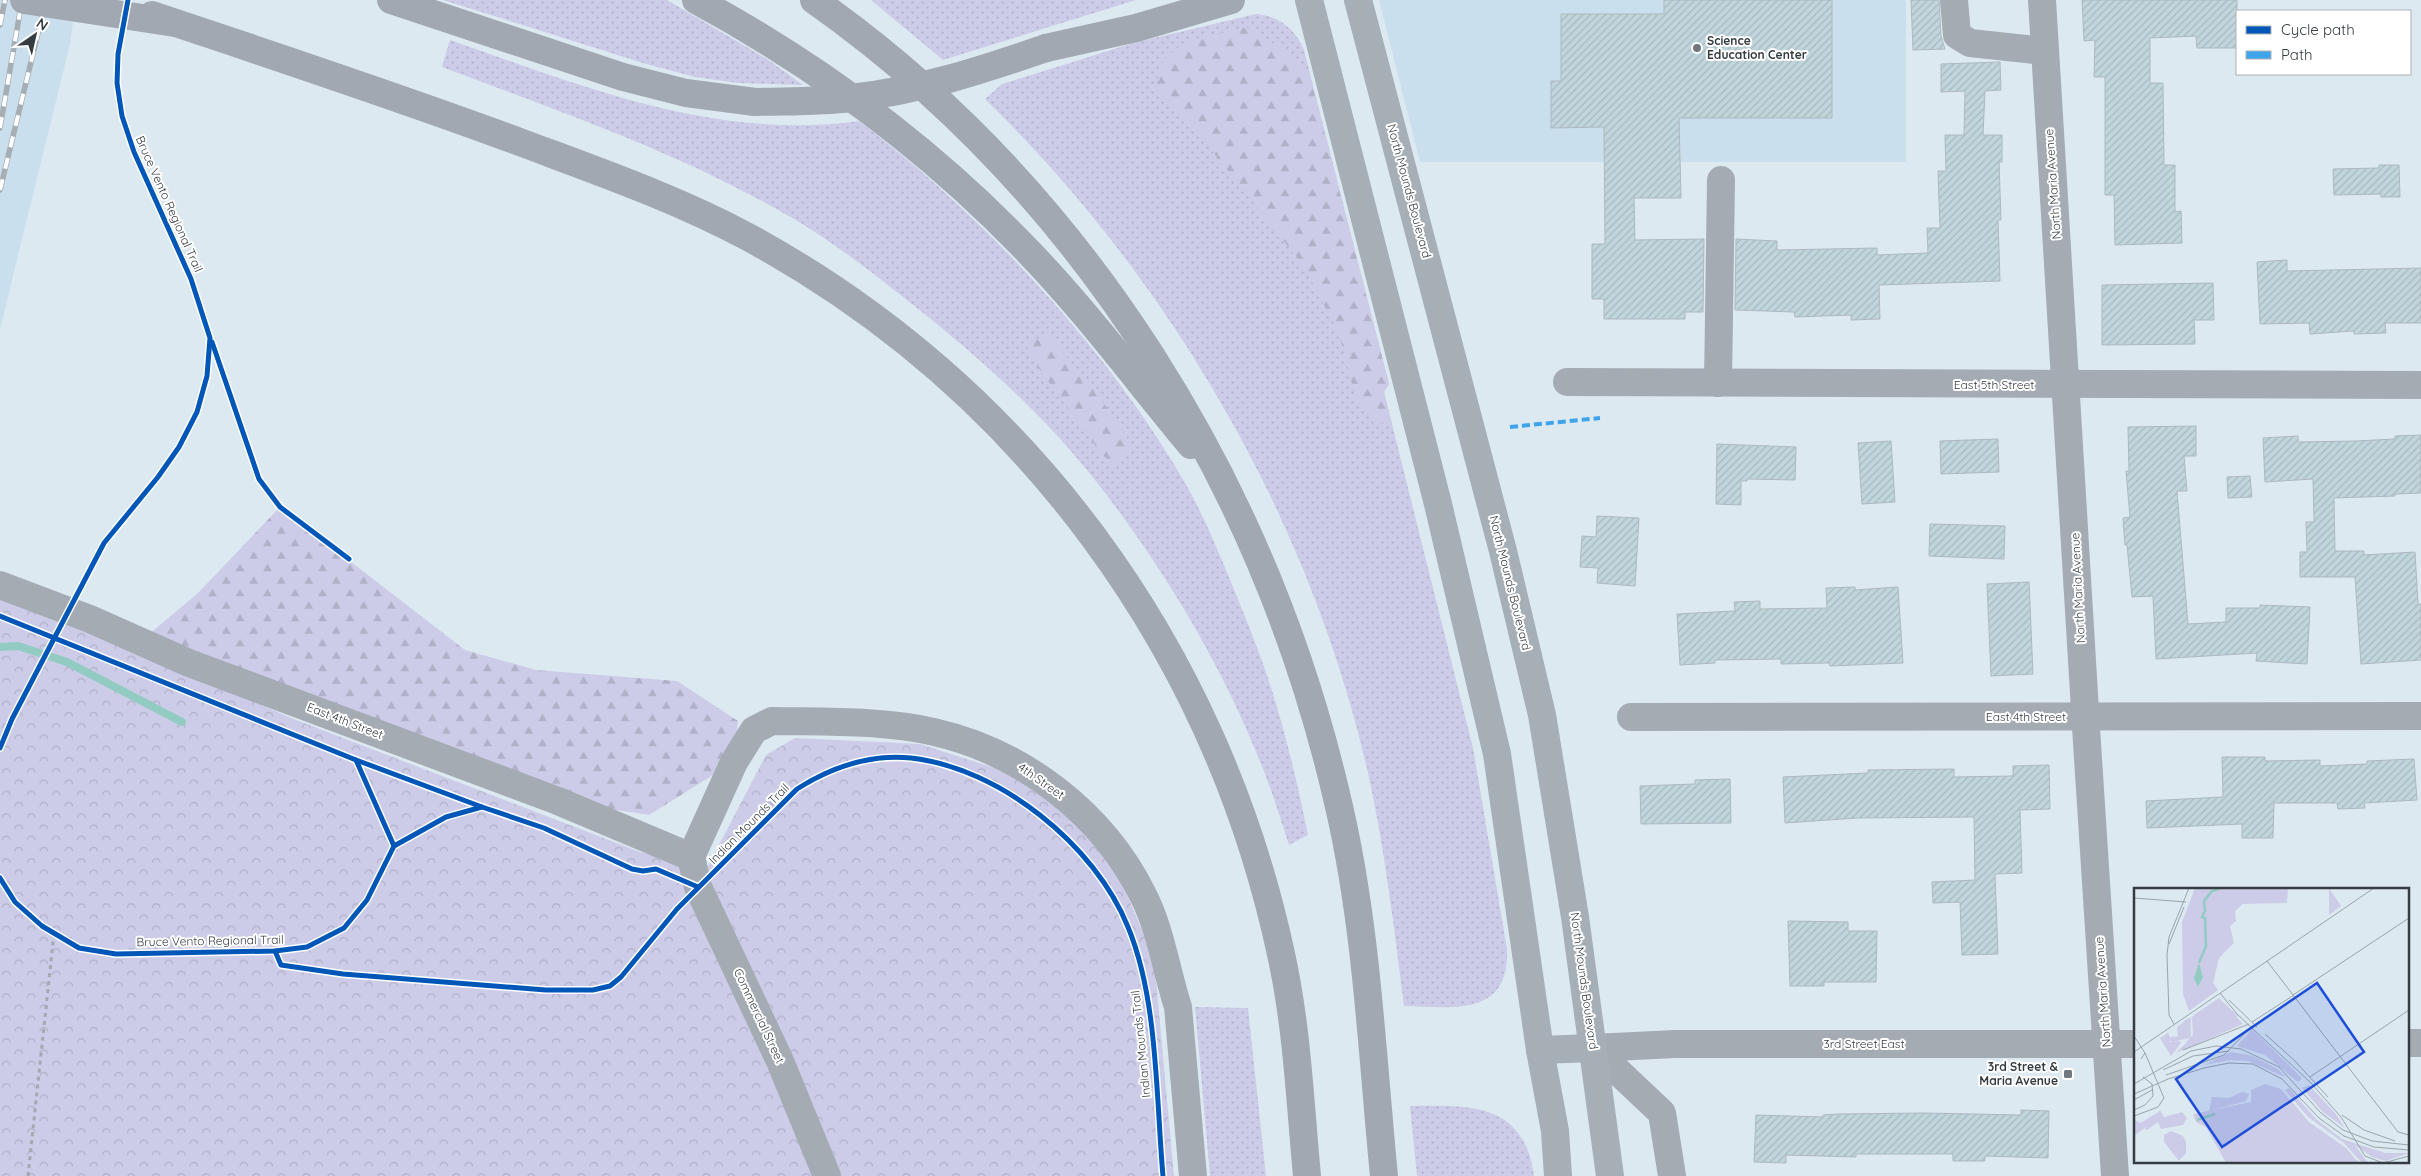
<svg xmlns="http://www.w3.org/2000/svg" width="2421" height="1176" viewBox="0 0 2421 1176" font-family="Quicksand,sans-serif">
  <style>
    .built { fill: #cadfed }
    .grass { fill: url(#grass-dots) }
    .forest { fill: url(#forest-firs) }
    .park { fill: url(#park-crowns) }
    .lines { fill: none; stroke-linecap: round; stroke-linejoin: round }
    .stream { stroke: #92cbc1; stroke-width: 8 }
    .building { fill: url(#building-hatch); stroke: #aeb9bd }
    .path { stroke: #a3a9b0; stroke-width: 3; stroke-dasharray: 4 4; stroke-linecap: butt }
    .minor { stroke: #a5abb3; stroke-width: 28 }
    .major { stroke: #a6aeb6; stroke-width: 28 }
    .highway { stroke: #a1a8b1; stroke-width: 28 }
    .rail-casing { stroke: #a6adb3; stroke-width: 5.5 }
    .rail { stroke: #fff; stroke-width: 4; stroke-dasharray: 11; stroke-linecap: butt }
    .highway-bridge { stroke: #a1a8b1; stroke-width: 28 }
    .quiet { stroke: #3ea4ec; stroke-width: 4; stroke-dasharray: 8 4; stroke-linecap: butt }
    .cycleway-casing { stroke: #fff; stroke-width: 8 }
    .cycleway { stroke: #0057b8; stroke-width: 5 }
    .poi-dot { fill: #6f797f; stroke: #fff; stroke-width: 2 }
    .labels { text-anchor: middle; stroke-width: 4; stroke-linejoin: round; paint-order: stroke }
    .poi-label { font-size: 12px; font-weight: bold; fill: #343c42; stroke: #fff; text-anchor: start }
    .street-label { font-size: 12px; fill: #343c42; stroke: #fff }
    .inset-river { fill: none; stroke: #92cbc1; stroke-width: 2.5 }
    .inset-road { fill: none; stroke: #99a4ab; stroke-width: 1 }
    .view { fill: #1d4ed8; fill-opacity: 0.15; stroke: #1d4ed8; stroke-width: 2.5 }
    .inset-edge { fill: none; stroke: #343c42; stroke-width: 2.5 }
  </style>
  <defs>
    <pattern id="grass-dots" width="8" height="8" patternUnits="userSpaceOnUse" patternTransform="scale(1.25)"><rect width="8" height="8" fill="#cccce8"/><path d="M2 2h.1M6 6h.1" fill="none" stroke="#b0b0c8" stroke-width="1.8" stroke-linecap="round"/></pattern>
    <pattern id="forest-firs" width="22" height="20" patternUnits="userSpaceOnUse" patternTransform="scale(1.25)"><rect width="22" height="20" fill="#cccce8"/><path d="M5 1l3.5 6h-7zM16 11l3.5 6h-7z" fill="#b0b0c8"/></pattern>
    <pattern id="park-crowns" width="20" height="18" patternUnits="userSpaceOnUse" patternTransform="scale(1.25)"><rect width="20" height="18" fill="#cccce8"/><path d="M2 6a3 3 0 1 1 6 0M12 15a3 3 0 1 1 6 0" fill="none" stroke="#b0b0c8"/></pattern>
    <pattern id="building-hatch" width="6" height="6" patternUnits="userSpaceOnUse" patternTransform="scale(1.25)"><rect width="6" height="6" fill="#c1d6dc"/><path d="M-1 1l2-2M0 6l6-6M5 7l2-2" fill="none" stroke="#a6b9be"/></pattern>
  </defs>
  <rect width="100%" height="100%" fill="#dde9f1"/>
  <!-- built -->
  <g class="built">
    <polygon points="0,0 76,0 70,44 0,329"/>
    <polygon points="1379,0 1906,0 1906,162 1420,162"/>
  </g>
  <!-- grass -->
  <g class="grass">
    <polygon points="443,0 667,0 767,59 803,85 738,83 695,77 646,64"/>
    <polygon points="871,0 1136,0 943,60"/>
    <path d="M 1256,14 C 1279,16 1295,29 1304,50 L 1389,384 L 1384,392 L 1473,748 L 1507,949 C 1510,1018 1451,1007 1404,1006 C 1394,928 1385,850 1368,773 C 1311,521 1170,279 985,99 L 1002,84 L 1076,61 L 1133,43 Z"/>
    <path d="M 450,40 C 582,86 716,141 859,121 C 980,213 1104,345 1181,476 C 1201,509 1216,546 1231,582 C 1247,622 1264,662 1276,704 C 1289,747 1299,791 1308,835 L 1289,845 C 1282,824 1276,803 1268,782 C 1227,672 1164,567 1091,475 C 1039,410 973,352 908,301 C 867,268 825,236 780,211 C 673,150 556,110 442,67 Z"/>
    <polygon points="1195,1007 1248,1008 1266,1176 1210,1176"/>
    <path d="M 1410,1106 C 1470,1105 1524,1102 1534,1176 L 1417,1176 Z"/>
  </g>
  <!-- forest -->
  <g class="forest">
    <polygon points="1247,27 1286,52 1309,73 1389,384 1384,392 1391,421 1375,425 1356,398 1339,334 1305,268 1190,123 1155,90 1163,60 1186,41"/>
    <polygon points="1049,335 1101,399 1131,444 1121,460 1112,464 1100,452 1040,370 1026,344"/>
    <polygon points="280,507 465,650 536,670 677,681 738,721 734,762 649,815 558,801 141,641 198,593"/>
  </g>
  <!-- park -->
  <polygon class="park" points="0,588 291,718 640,852 707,868 766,755 795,738 920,744 1010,773 1066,814 1115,867 1154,958 1174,1176 0,1176"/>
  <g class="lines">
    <!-- stream -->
    <polyline class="stream" points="0,647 18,646 67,662 182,722"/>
  </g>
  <!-- building -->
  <g class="building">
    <polygon points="1664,0 1832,0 1832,118 1679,118 1681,198 1634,198 1635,240 1704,239 1703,312 1685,312 1685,319 1604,319 1604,299 1592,299 1592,244 1605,244 1604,127 1551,128 1551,81 1561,81 1561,14 1664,14"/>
    <polygon points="1911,0 1939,0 1941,36 1945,49 1913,50"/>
    <polygon points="2082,0 2237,0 2237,48 2197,48 2196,36 2150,38 2150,83 2163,83 2164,165 2175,165 2175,212 2181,211 2182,243 2115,245 2114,195 2105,195 2105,77 2094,77 2095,40 2084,41"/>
    <polygon points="2000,62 2001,90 1985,91 1983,135 2002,135 2002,162 1999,162 2001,220 1998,220 2000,281 1879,285 1880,319 1851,320 1851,315 1795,317 1794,312 1735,310 1736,239 1777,241 1777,250 1877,248 1877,255 1928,253 1927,228 1940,228 1938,171 1946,171 1945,135 1964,135 1965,91 1941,92 1941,64"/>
    <polygon points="2379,165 2399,165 2400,197 2381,197 2381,194 2334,195 2333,169 2379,168"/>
    <polygon points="2287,260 2287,271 2421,268 2421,323 2385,323 2386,333 2354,334 2354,331 2310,334 2309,323 2260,324 2257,262"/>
    <polygon points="2213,283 2214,320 2194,320 2195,344 2102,345 2102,285"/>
    <polygon points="2196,426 2196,456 2184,456 2187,491 2177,491 2188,624 2226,622 2226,608 2260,608 2260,605 2310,607 2307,664 2256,661 2257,653 2156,659 2153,596 2132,597 2127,545 2125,545 2123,518 2130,517 2126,471 2129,471 2128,427"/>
    <polygon points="2421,435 2421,493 2395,494 2395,496 2334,498 2335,551 2364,551 2364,555 2415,552 2418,604 2421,604 2421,660 2361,664 2355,577 2300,577 2300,552 2307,552 2306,522 2314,522 2313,479 2265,482 2263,438 2298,436 2298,442 2356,441 2395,439 2395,436"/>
    <polygon points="1998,439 1999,472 1941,474 1940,441"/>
    <polygon points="1891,441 1895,502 1862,504 1858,443"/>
    <polygon points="1717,444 1796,447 1795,480 1747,479 1747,481 1741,481 1741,505 1716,504"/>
    <polygon points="2250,476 2252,497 2228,498 2227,477"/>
    <polygon points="1597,516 1639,518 1635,586 1597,583 1598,568 1580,567 1582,536 1596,537"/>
    <polygon points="1930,524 2005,526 2004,559 1929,556"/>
    <polygon points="2029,582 2033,674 1991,676 1987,584"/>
    <polygon points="1855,587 1855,590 1898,587 1903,663 1830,666 1829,663 1781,664 1781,659 1715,660 1715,663 1680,665 1677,614 1735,611 1734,602 1760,601 1760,609 1827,608 1826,588"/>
    <polygon points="2222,757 2265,757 2265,761 2320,760 2320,766 2367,764 2367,761 2414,759 2417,800 2364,803 2365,808 2338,809 2337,803 2274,803 2273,838 2242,838 2242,824 2147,828 2146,801 2223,797"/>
    <polygon points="2049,765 2050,809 2020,810 2022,873 1995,874 1998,954 1962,955 1960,902 1933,903 1932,882 1975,880 1974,817 1857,818 1785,823 1783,777 1868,773 1868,770 1954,769 1954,777 2013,776 2013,766"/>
    <polygon points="1730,779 1731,823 1641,824 1640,786 1695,784 1695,780"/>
    <polygon points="1788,921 1848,922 1848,931 1877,931 1876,982 1824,982 1824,986 1790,986"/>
    <polygon points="2021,1110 2049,1111 2048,1158 1985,1156 1985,1161 1953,1161 1953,1154 1856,1154 1856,1157 1786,1155 1786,1163 1754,1162 1756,1115 1823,1117 1823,1115 1838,1114 1924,1113 2021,1115"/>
  </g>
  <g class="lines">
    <!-- path -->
    <polyline class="path" points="28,1176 54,933"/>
    <!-- minor -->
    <g class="minor">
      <polyline points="1954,0 1957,35 1970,43 2045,51"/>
      <polyline points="2042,0 2087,743 2115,1176"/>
      <polyline points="1567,382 2421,385"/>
      <polyline points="1718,383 1721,180"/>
      <polyline points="0,585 90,619 189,663 558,801 691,857"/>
      <polyline points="1631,717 2421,716"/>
      <path d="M 691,857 L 734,762 L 754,730 L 772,721 C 824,722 884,720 934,732 C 1023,752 1103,814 1143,895 C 1161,930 1166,970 1178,1007 L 1193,1176"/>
      <polyline points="691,857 698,887 780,1061 827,1176"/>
      <polyline points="2407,1043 2421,1043"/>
      <polyline points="1593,1048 1675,1044 2135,1044"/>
      <polyline points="1593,1048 1662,1113 1672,1176"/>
    </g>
    <!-- major -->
    <g class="major">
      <polyline points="1309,0 1438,504 1497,754 1540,1050 1555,1131 1558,1176"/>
      <polyline points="1358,0 1503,551 1542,715 1575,917 1610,1176"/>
      <polyline points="1540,1050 1593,1048"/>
    </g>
    <!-- highway -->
    <g class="highway">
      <polyline points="391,0 623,77 686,93 755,102"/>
      <path d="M 696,0 C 816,65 927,147 1022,245 C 1083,307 1135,378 1191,445"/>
      <path d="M 814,0 C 1085,191 1268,489 1340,811 C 1367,930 1372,1054 1384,1176"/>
      <path d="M 152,15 C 277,57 402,98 525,144 C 600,172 677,199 748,237 C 1024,387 1215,647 1281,954 C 1297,1026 1300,1102 1307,1176"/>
      <polyline points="1046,48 1136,28 1231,0"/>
    </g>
    <defs>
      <g id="rail">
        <polyline points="0,25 5,0"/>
        <polyline points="0,128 22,0"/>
        <polyline points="0,190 46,0"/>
      </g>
    </defs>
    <!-- rail casing -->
    <use href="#rail" class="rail-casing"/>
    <!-- rail -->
    <use href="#rail" class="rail"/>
    <!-- highway-bridge -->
    <g class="highway-bridge">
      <polyline points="24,0 175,23"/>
      <path d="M 755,102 C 787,101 819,102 851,98 C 918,91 982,70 1046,48"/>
    </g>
    <!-- quiet -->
    <polyline class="quiet" points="1510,427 1600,418"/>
    <defs>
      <g id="cycleway">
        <polyline points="212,342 259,479 280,507 349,559"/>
        <polyline points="0,616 356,760 482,807 544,828 632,869 643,871 656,869 698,887"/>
        <polyline points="0,748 12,719 104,543 158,477 179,447 197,412 207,376 210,338 191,279 134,152 122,116 117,83 118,54 128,0"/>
        <polyline points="394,846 446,817 482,807"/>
        <polyline points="0,878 15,902 42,926 79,948 116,954 275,951 307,947 344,928 367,900 394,846 356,760"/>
        <path d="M 275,951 L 281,965 L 343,974 L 546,990 L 593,990 L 610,986 L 621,977 L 677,909 L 797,789 C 830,768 870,754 911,758 C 1000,768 1095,845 1128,927 C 1158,999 1156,1098 1163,1176"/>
      </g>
    </defs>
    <!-- cycleway casing -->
    <use href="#cycleway" class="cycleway-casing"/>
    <!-- cycleway -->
    <use href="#cycleway" class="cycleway"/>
  </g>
  <!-- markers -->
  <g class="poi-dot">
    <circle cx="1697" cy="48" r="5"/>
    <rect x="2063" y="1069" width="10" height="10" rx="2.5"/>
  </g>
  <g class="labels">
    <!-- poi labels -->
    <g class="poi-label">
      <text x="1707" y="45">Science<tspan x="1707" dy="14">Education Center</tspan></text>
      <text x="2058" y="1071" text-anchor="end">3rd Street &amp;<tspan x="2058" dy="14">Maria Avenue</tspan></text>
    </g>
    <!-- street labels -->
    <g class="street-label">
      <text transform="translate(2053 184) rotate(-94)" y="4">North Maria Avenue</text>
      <text transform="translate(1409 191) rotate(75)" y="4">North Mounds Boulevard</text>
      <text transform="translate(169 204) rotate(66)" y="4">Bruce Vento Regional Trail</text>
      <text x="1994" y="389">East 5th Street</text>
      <text transform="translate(1510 583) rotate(76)" y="4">North Mounds Boulevard</text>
      <text transform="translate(2078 588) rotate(-93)" y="4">North Maria Avenue</text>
      <text x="2026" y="721">East 4th Street</text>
      <text transform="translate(345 721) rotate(21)" y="4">East 4th Street</text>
      <text transform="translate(1041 781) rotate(35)" y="4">4th Street</text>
      <text transform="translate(749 824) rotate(-45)" y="4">Indian Mounds Trail</text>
      <text transform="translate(210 941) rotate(-1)" y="4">Bruce Vento Regional Trail</text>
      <text transform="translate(1584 981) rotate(82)" y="4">North Mounds Boulevard</text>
      <text transform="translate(2103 992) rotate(-94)" y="4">North Maria Avenue</text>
      <text transform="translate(759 1016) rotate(65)" y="4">Commercial Street</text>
      <text transform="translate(1141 1044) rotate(-96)" y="4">Indian Mounds Trail</text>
      <text x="1864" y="1048">3rd Street East</text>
    </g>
  </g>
  <!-- overview -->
  <g transform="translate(2134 888)">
    <rect width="275" height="275" fill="#dde9f1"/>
    <path d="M 85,110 L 109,136 L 42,165 L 59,148 L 58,129 ZM 57,129 L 56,150 L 37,154 L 37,151 L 44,148 L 43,139 ZM 41,140 L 34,145 L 36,149 L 42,148 L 35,154 L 45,153 L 47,155 L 37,168 L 26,150 ZM 118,141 L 168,190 L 167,192 L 164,194 L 131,167 L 103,158 ZM 97,164 L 119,168 L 144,181 L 151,189 L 114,173 L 96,172 L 70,177 ZM 175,197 L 201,225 L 211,240 L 189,224 L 168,200 ZM 155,200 L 182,231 L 208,251 L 251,265 L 275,265 L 252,273 L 238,269 L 221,257 L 234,275 L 228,275 L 210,255 L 174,229 L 151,202 ZM 24,224 L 16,236 L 0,248 L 0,232 L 7,235 Z" fill="#cccce8"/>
    <path d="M 82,112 L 90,115 L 104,128 L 94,136 L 98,141 L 78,147 L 72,144 L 65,152 L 55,156 L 53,153 L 72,133 L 71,130 L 63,132 L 60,127 ZM 55,130 L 57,147 L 54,150 L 49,147 L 45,150 L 45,144 L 51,142 L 50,133 ZM 108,204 L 115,206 L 112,213 L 75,223 L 78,209 L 95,210 ZM 26,222 L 30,229 L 48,224 L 53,230 L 49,237 L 27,241 L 24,234 L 13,242 L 11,241 ZM 37,243 L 49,248 L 52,254 L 52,265 L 45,273 L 30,254 L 30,247 Z" fill="#cccce8"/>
    <path d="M 61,0 L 154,0 L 153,15 L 109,16 L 101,23 L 102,33 L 96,38 L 100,55 L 85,70 L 79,95 L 84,102 L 55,123 L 49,106 L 48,34 ZM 195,0 L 207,18 L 195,27 ZM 131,196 L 147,201 L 175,234 L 212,260 L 225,275 L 92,275 L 72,239 L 62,234 L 59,226 L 117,214 L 117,202 Z" fill="#cccce8"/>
    <path d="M 65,75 L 69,89 L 64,99 L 60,90 Z" fill="#92cbc1"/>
    <path class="inset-river" d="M 65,75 L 72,58 L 71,30 L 68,29 L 71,23 L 70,13 L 78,3 L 87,0M 63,232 L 81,226"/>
    <path class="inset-road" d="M 0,10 L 52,14M 35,56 L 50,19M 133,73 L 264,244 L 275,247M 86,105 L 103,126 L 177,195 L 207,229 L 231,268M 159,107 L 275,30M 95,112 L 123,139M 118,134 L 160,107M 40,136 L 35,127 L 33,67 L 35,49 L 55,0M 131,146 L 160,172 L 194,209M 0,148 L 11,165 L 7,171M 49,162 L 115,136M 0,164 L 240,0M 29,182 L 59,168 L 95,163M 32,187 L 90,167 L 118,138M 176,189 L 275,122M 0,196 L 57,163 L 82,158 L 107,161 L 145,179 L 186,224 L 209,242 L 238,253 L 275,257M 0,206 L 34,191 L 70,180 L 95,175 L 119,176 L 148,191 L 185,230 L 210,248 L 240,259 L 275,262M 0,212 L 18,202M 0,222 L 11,217 L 19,208 L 18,196 L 9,189M 208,227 L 230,242 L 261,253M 0,228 L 24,219 L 30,210 L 11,165M 231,268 L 249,275 L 275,268"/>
    <path class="view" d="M 183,95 L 230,164 L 88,259 L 42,191 Z"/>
    <rect width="275" height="275" class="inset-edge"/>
  </g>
  <!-- legend -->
  <rect x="2236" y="10" width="175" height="65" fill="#ffffff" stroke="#aeb1b3"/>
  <rect x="2246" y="26" width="25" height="8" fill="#0057b8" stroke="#aeb1b3"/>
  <text x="2281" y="35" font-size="15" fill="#343c42">Cycle path</text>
  <rect x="2246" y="51" width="25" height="8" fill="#3ea4ec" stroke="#aeb1b3"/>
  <text x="2281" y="60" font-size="15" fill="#343c42">Path</text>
  <!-- north arrow -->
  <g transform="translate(35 35) rotate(34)" stroke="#ffffff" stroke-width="4" paint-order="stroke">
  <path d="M0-4L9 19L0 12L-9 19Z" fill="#343c42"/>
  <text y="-8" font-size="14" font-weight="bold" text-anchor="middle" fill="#343c42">N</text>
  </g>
</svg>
